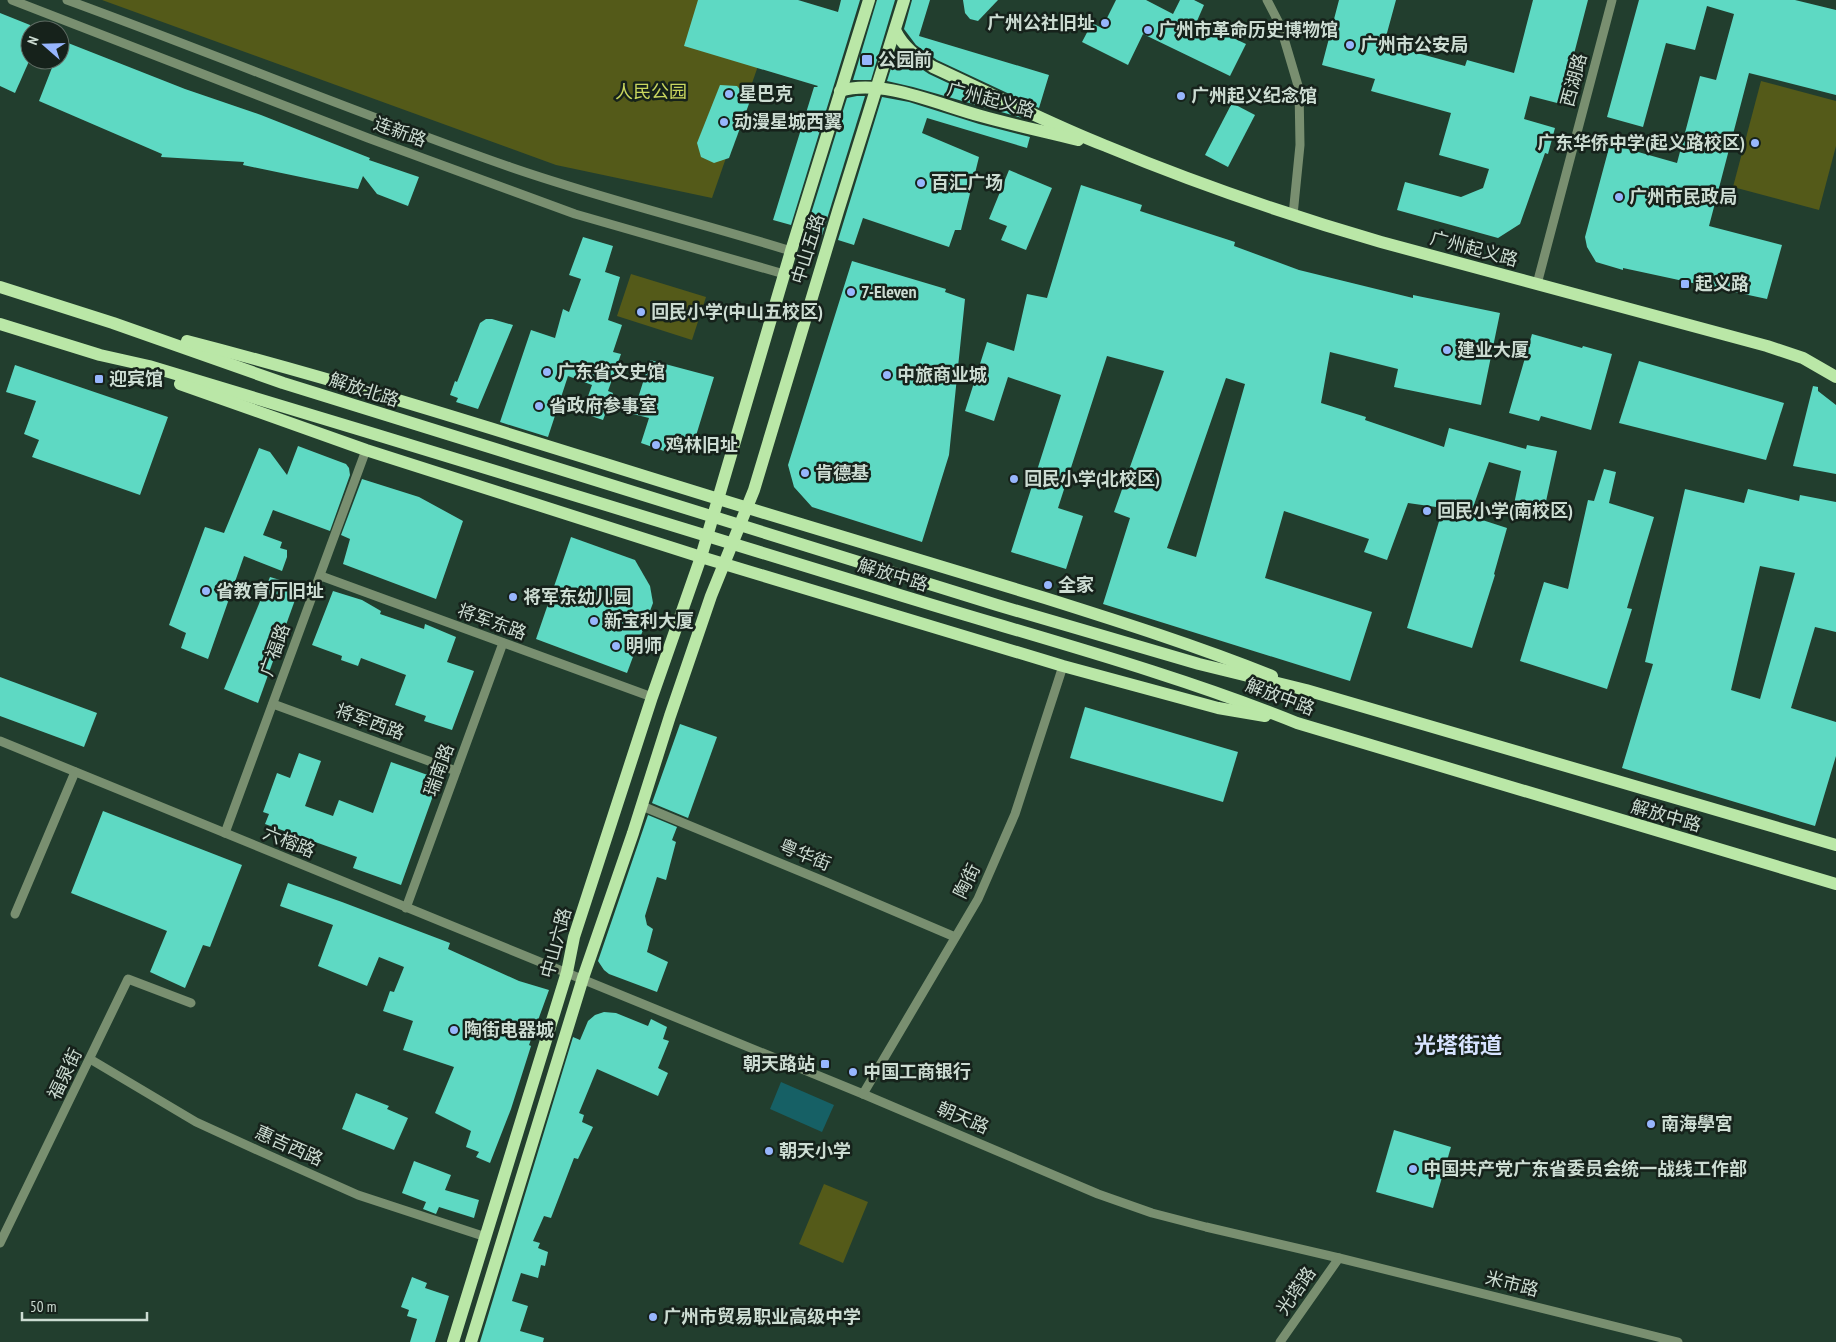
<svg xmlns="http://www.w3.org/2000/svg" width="1836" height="1342" viewBox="0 0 1836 1342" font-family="'PT Sans Narrow','Noto Sans SC',sans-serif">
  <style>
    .green { fill: #545a19 }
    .water { fill: #166065 }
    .building { fill: #5ed9c3; fill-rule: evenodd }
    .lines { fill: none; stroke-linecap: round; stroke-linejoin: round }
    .minor { stroke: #798f70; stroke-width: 9 }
    .major { stroke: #bae7a7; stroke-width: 12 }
    .poi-dot { fill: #97b6fd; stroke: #16221b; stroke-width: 2 }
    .labels { text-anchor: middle; stroke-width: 5; stroke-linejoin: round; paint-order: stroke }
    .poi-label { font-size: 18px; font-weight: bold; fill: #ccdcd2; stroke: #16221b; text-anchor: start }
    .street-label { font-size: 18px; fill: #ccdcd2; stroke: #16221b }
    .park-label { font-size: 18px; fill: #cad75f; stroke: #16221b }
    .district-label { font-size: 22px; font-weight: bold; fill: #d7e3ff; stroke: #16221b }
  </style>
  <rect width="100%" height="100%" fill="#223e2e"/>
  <!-- green -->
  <g class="green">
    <polygon points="102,0 781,0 712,198 556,165"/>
    <polygon points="1761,81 1836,101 1836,146 1819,210 1733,187"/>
    <polygon points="631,274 706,297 692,340 617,316"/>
    <polygon points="824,1184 868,1202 843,1263 799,1244"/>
  </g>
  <!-- water -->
  <polygon class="water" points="781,1082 834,1105 822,1132 770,1109"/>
  <!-- building -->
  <g class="building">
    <polygon points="698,0 798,0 838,12 841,0 860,0 791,225 773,220 814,87 817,87 818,86 684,46"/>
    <polygon points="877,0 895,0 871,80 853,80"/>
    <polygon points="912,0 930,0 919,36 1049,75 1039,108 937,60 916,45 904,29"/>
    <polygon points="963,0 998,0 978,21 970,19 965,13"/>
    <polygon points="1116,0 1146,0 1173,14 1180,0 1194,0 1204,5 1197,21 1246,44 1230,76 1143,34 1128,65 1082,42 1092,23 1102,28"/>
    <polygon points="1339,0 1396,0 1384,44 1465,66 1467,60 1514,73 1533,0 1588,0 1561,104 1530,96 1524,119 1555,128 1548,154 1545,153 1520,224 1498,238 1397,210 1405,182 1461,197 1483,188 1489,169 1439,155 1451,113 1371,91 1375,79 1322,65"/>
    <polygon points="1639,0 1795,0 1836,10 1836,95 1749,73 1709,226 1782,245 1767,299 1623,268 1623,270 1596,262 1587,247 1585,237 1610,144 1677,163 1700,76 1716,80 1734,14 1707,6 1695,50 1666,43 1643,127 1607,117"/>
    <polygon points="0,13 30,25 30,59 15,93 0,86"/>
    <polygon points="63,41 185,89 261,115 370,158 369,160 419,177 408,206 377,194 363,176 358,189 243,165 244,162 161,157 162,154 39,101 55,60 60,60 60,49"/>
    <polygon points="897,49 911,62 929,74 1022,118 913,87 887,81"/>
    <polygon points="720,85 737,86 750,101 729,158 714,163 701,157 697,143"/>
    <polygon points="857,96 865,96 822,235 806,230 847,98"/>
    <polygon points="882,97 909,102 979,124 1030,137 1027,148 927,118 922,133 979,157 961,230 955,230 949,247 863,218 854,245 838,240"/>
    <polygon points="1232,103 1255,115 1228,167 1205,155"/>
    <polygon points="1009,170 1052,188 1026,250 1001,240 1007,226 989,219"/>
    <path d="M 1081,185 L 1142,205 L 1140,211 L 1235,242 L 1234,246 L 1299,270 L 1413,298 L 1413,295 L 1500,313 L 1481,405 L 1394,387 L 1398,369 L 1330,352 L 1321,403 L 1366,417 L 1365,420 L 1444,447 L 1449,428 L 1526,449 L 1527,445 L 1557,451 L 1543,515 L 1513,509 L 1521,471 L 1489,462 L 1470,516 L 1507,528 L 1494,574 L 1495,575 L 1472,648 L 1407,628 L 1443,508 L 1408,503 L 1387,560 L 1364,552 L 1369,539 L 1284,511 L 1265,578 L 1372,612 L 1350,681 L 1103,604 L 1130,518 L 1114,512 L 1164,371 L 1107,356 L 1058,508 L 1083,516 L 1066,569 L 1011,552 L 1061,395 L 1008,377 L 994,421 L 965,411 L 987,342 L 1014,351 L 1027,294 L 1047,298 ZM 1226,378 L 1245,384 L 1196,557 L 1167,548 Z"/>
    <polygon points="583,237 613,246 605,272 620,277 608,320 622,325 613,352 621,354 608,391 613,393 603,420 582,413 592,385 568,376 548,437 500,422 531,330 555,338 563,309 569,312 581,279 569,275"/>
    <polygon points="852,261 946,289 945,292 965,299 949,455 922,542 812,507 794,487 788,465"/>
    <polygon points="486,319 492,319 513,325 478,409 456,402 458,398 450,395 455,381 457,382 480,323"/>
    <polygon points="1532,334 1582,348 1583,346 1612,354 1591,430 1541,416 1539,421 1509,413"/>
    <polygon points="650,360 714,377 695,439 684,448 675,451 667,452 641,443 649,418 633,414"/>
    <polygon points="1639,361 1784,403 1766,460 1619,423"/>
    <polygon points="15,365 168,417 140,495 32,457 39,440 24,434 36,401 6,392"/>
    <polygon points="1813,386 1818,387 1818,391 1836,405 1836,474 1793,466"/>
    <polygon points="298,446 346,464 349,468 350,475 330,531 273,510 263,535 282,542 280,548 287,550 287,557 282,571 244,556 208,659 181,648 186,633 169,625 205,527 224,533 259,448 270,452 287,475"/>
    <polygon points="1604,469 1616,472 1609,503 1654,517 1627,608 1632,609 1607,689 1520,661 1544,582 1568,589 1588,500 1594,501"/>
    <polygon points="362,479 419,497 463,521 436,599 343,564 350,539 341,535"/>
    <path d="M 1685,489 L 1744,503 L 1748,489 L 1799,501 L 1800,495 L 1836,502 L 1836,632 L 1815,627 L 1791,708 L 1836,722 L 1836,756 L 1815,826 L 1622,768 L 1653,664 L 1645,662 ZM 1760,566 L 1795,573 L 1760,699 L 1731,690 Z"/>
    <polygon points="571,537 635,560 650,586 653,603 627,673 536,639"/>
    <polygon points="270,577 300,586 258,703 224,689"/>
    <polygon points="333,591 362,600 381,611 380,614 424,629 425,624 456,637 447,662 474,671 452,730 424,721 426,716 395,705 406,675 361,658 358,666 341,660 342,656 312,645"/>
    <polygon points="0,677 97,713 84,747 0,716"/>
    <polygon points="1085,707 1238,752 1223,802 1070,758"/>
    <polygon points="680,724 717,737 688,818 652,803"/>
    <polygon points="299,753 321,761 305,806 333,816 339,800 373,813 391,762 439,779 401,885 353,868 357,857 265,824 269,814 263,812 277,773 290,778"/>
    <polygon points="103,811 242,865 210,947 203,945 185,988 150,972 167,931 71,893"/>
    <polygon points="648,815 677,827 672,840 676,842 666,880 657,877 645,916 647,925 653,929 647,952 668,962 657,992 609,974 604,970 598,961"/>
    <polygon points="288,883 342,902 450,943 448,949 519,981 549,990 529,1045 531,1046 511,1109 490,1163 476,1157 479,1152 466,1147 471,1131 435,1113 454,1067 403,1050 413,1021 383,1011 390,991 394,992 404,967 379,957 367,986 318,966 333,925 280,906"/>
    <polygon points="604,1012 616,1013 648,1026 651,1019 667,1027 663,1039 669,1041 658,1068 668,1073 658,1096 597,1069 579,1113 584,1115 582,1122 593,1127 578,1159 574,1158 551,1218 544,1216 533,1241 540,1243 538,1248 548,1252 545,1266 541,1265 538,1278 521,1273 512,1301 528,1306 520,1331 544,1338 543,1342 480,1342 573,1037 580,1040 588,1021 595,1015"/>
    <polygon points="356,1093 389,1106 387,1109 408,1118 394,1150 342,1129"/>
    <polygon points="1394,1130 1451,1147 1433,1208 1376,1192"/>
    <polygon points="414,1161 451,1175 445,1190 479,1200 474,1218 439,1207 436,1214 423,1209 426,1202 402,1193"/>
    <polygon points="412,1277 427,1283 425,1288 449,1296 435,1342 410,1342 417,1319 407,1316 409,1310 401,1307"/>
  </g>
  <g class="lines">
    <!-- minor -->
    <g class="minor">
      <polyline points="12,0 368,138 575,214 784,274"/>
      <path d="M 67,0 C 215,54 361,115 510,167 C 602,199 698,222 791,251"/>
      <polyline points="1267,0 1280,25 1299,89 1300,145 1293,215"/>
      <polyline points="1537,284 1612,0"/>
      <polyline points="321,576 652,697"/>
      <polyline points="273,704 456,771"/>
      <polyline points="0,741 863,1094 1098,1194 1152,1213 1206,1227 1339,1258 1678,1342"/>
      <polyline points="642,806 826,882 955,937"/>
      <polyline points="225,833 366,450"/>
      <polyline points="406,908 503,643"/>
      <polyline points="15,914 75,772"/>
      <polyline points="90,1059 196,1122 266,1154 358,1195 486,1237"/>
      <polyline points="863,1094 978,899 1015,814 1063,666"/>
      <polyline points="0,1243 128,979 191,1003"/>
      <polyline points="1280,1342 1339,1258"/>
    </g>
    <!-- major -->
    <g class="major">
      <path d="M 895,30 C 903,47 917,57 933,67 C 990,93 1047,123 1106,146 C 1195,183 1288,215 1381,242 L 1767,346 L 1803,358 L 1836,377"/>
      <path d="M 840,91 C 883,78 939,105 981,116 C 1013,125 1046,132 1078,140"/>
      <polyline points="0,287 113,323 283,383 997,605 1199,664 1306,690 1836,845"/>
      <path d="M 0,324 L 100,355 L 149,366 C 392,439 635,513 877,588 C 1017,632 1160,668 1297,723 L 1836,884"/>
      <path d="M 187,341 C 381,391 570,454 761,512 C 856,541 951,569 1045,598 C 1121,622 1197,646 1272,676"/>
      <polyline points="180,384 366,450 701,557 1063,666 1218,708 1265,716"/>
      <polyline points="453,1342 567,972 574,937 652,697 701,557 791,251 869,0"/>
      <polyline points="471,1342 583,978 633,833 670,716 711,596 754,490 838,211 904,0"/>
    </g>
  </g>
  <!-- markers -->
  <g class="poi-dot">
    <circle cx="1105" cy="23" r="5"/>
    <circle cx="1148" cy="30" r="5"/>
    <circle cx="1350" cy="45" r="5"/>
    <rect x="861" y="54" width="12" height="12" rx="2.5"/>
    <circle cx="729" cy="94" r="5"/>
    <circle cx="1181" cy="96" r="5"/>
    <circle cx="724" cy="122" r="5"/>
    <circle cx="1755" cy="143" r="5"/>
    <circle cx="921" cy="183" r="5"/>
    <circle cx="1619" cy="197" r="5"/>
    <rect x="1680" y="279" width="10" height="10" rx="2.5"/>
    <circle cx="851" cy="292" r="5"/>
    <circle cx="641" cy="312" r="5"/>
    <circle cx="1447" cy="350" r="5"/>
    <circle cx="547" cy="372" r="5"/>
    <circle cx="887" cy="375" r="5"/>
    <rect x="94" y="374" width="10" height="10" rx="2.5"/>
    <circle cx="539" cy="406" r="5"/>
    <circle cx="656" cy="445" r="5"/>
    <circle cx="805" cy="473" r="5"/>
    <circle cx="1014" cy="479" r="5"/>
    <circle cx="1427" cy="511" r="5"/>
    <circle cx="1048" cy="585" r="5"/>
    <circle cx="206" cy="591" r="5"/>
    <circle cx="513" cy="597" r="5"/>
    <circle cx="594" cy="621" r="5"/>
    <circle cx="616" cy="646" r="5"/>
    <circle cx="454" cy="1030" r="5"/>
    <rect x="820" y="1059" width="10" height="10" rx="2.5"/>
    <circle cx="853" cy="1072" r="5"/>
    <circle cx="1651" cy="1124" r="5"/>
    <circle cx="769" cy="1151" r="5"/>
    <circle cx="1413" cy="1169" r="5"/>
    <circle cx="653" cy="1317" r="5"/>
  </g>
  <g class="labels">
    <!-- poi labels -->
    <g class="poi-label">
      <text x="1095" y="29" text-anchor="end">广州公社旧址</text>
      <text x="1158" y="36">广州市革命历史博物馆</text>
      <text x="1360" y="51">广州市公安局</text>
      <text x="878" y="66">公园前</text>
      <text x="739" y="100">星巴克</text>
      <text x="1191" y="102">广州起义纪念馆</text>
      <text x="734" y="128">动漫星城西翼</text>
      <text x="1745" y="149" text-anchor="end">广东华侨中学(起义路校区)</text>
      <text x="931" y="189">百汇广场</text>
      <text x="1629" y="203">广州市民政局</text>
      <text x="1695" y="290">起义路</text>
      <text x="861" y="298">7-Eleven</text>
      <text x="651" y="318">回民小学(中山五校区)</text>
      <text x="1457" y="356">建业大厦</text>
      <text x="557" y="378">广东省文史馆</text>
      <text x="897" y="381">中旅商业城</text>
      <text x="109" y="385">迎宾馆</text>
      <text x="549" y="412">省政府参事室</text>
      <text x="666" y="451">鸡林旧址</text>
      <text x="815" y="479">肯德基</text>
      <text x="1024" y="485">回民小学(北校区)</text>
      <text x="1437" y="517">回民小学(南校区)</text>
      <text x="1058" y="591">全家</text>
      <text x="216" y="597">省教育厅旧址</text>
      <text x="523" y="603">将军东幼儿园</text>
      <text x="604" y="627">新宝利大厦</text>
      <text x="626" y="652">明师</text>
      <text x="464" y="1036">陶街电器城</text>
      <text x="815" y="1070" text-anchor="end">朝天路站</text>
      <text x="863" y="1078">中国工商银行</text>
      <text x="1661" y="1130">南海學宮</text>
      <text x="779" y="1157">朝天小学</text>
      <text x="1423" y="1175">中国共产党广东省委员会统一战线工作部</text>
      <text x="663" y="1323">广州市贸易职业高级中学</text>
    </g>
    <!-- street labels -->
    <g class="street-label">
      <text transform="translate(1574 80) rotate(-75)" y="6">西湖路</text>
      <text transform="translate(991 100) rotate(15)" y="6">广州起义路</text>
      <text transform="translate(400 132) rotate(20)" y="6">连新路</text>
      <text transform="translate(808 249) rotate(-73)" y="6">中山五路</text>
      <text transform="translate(1474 249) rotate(15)" y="6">广州起义路</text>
      <text transform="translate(364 390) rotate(18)" y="6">解放北路</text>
      <text transform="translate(893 575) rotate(17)" y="6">解放中路</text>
      <text transform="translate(492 622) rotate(20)" y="6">将军东路</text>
      <text transform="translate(275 650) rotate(-70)" y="6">广福路</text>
      <text transform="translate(1280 697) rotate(21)" y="6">解放中路</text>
      <text transform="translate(370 722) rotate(20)" y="6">将军西路</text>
      <text transform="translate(439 770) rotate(-70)" y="6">瑞南路</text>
      <text transform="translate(1666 816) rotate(16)" y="6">解放中路</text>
      <text transform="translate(289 842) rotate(22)" y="6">六榕路</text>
      <text transform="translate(805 855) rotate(22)" y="6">粤华街</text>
      <text transform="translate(967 881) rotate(-64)" y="6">陶街</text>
      <text transform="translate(556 943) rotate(-75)" y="6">中山六路</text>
      <text transform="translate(65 1074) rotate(-64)" y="6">福泉街</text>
      <text transform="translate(963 1118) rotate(23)" y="6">朝天路</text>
      <text transform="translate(289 1146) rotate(24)" y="6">惠吉西路</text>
      <text transform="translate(1512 1284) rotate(14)" y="6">米市路</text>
      <text transform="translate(1296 1291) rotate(-55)" y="6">光塔路</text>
    </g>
    <!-- park labels -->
    <g class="park-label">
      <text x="651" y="98">人民公园</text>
    </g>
    <!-- district labels -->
    <g class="district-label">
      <text x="1458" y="1053">光塔街道</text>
    </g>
  </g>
  <!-- north arrow -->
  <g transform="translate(45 45) rotate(290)"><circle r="24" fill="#16221b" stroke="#5f6c64"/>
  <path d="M0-4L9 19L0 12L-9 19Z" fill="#97b6fd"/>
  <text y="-8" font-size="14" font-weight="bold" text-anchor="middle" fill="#ccdcd2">N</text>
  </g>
  <!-- scale -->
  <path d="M22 1312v8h125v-8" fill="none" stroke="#ccdcd2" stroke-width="2.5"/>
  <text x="30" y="1312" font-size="15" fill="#ccdcd2" stroke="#16221b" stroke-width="4" paint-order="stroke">50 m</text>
</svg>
